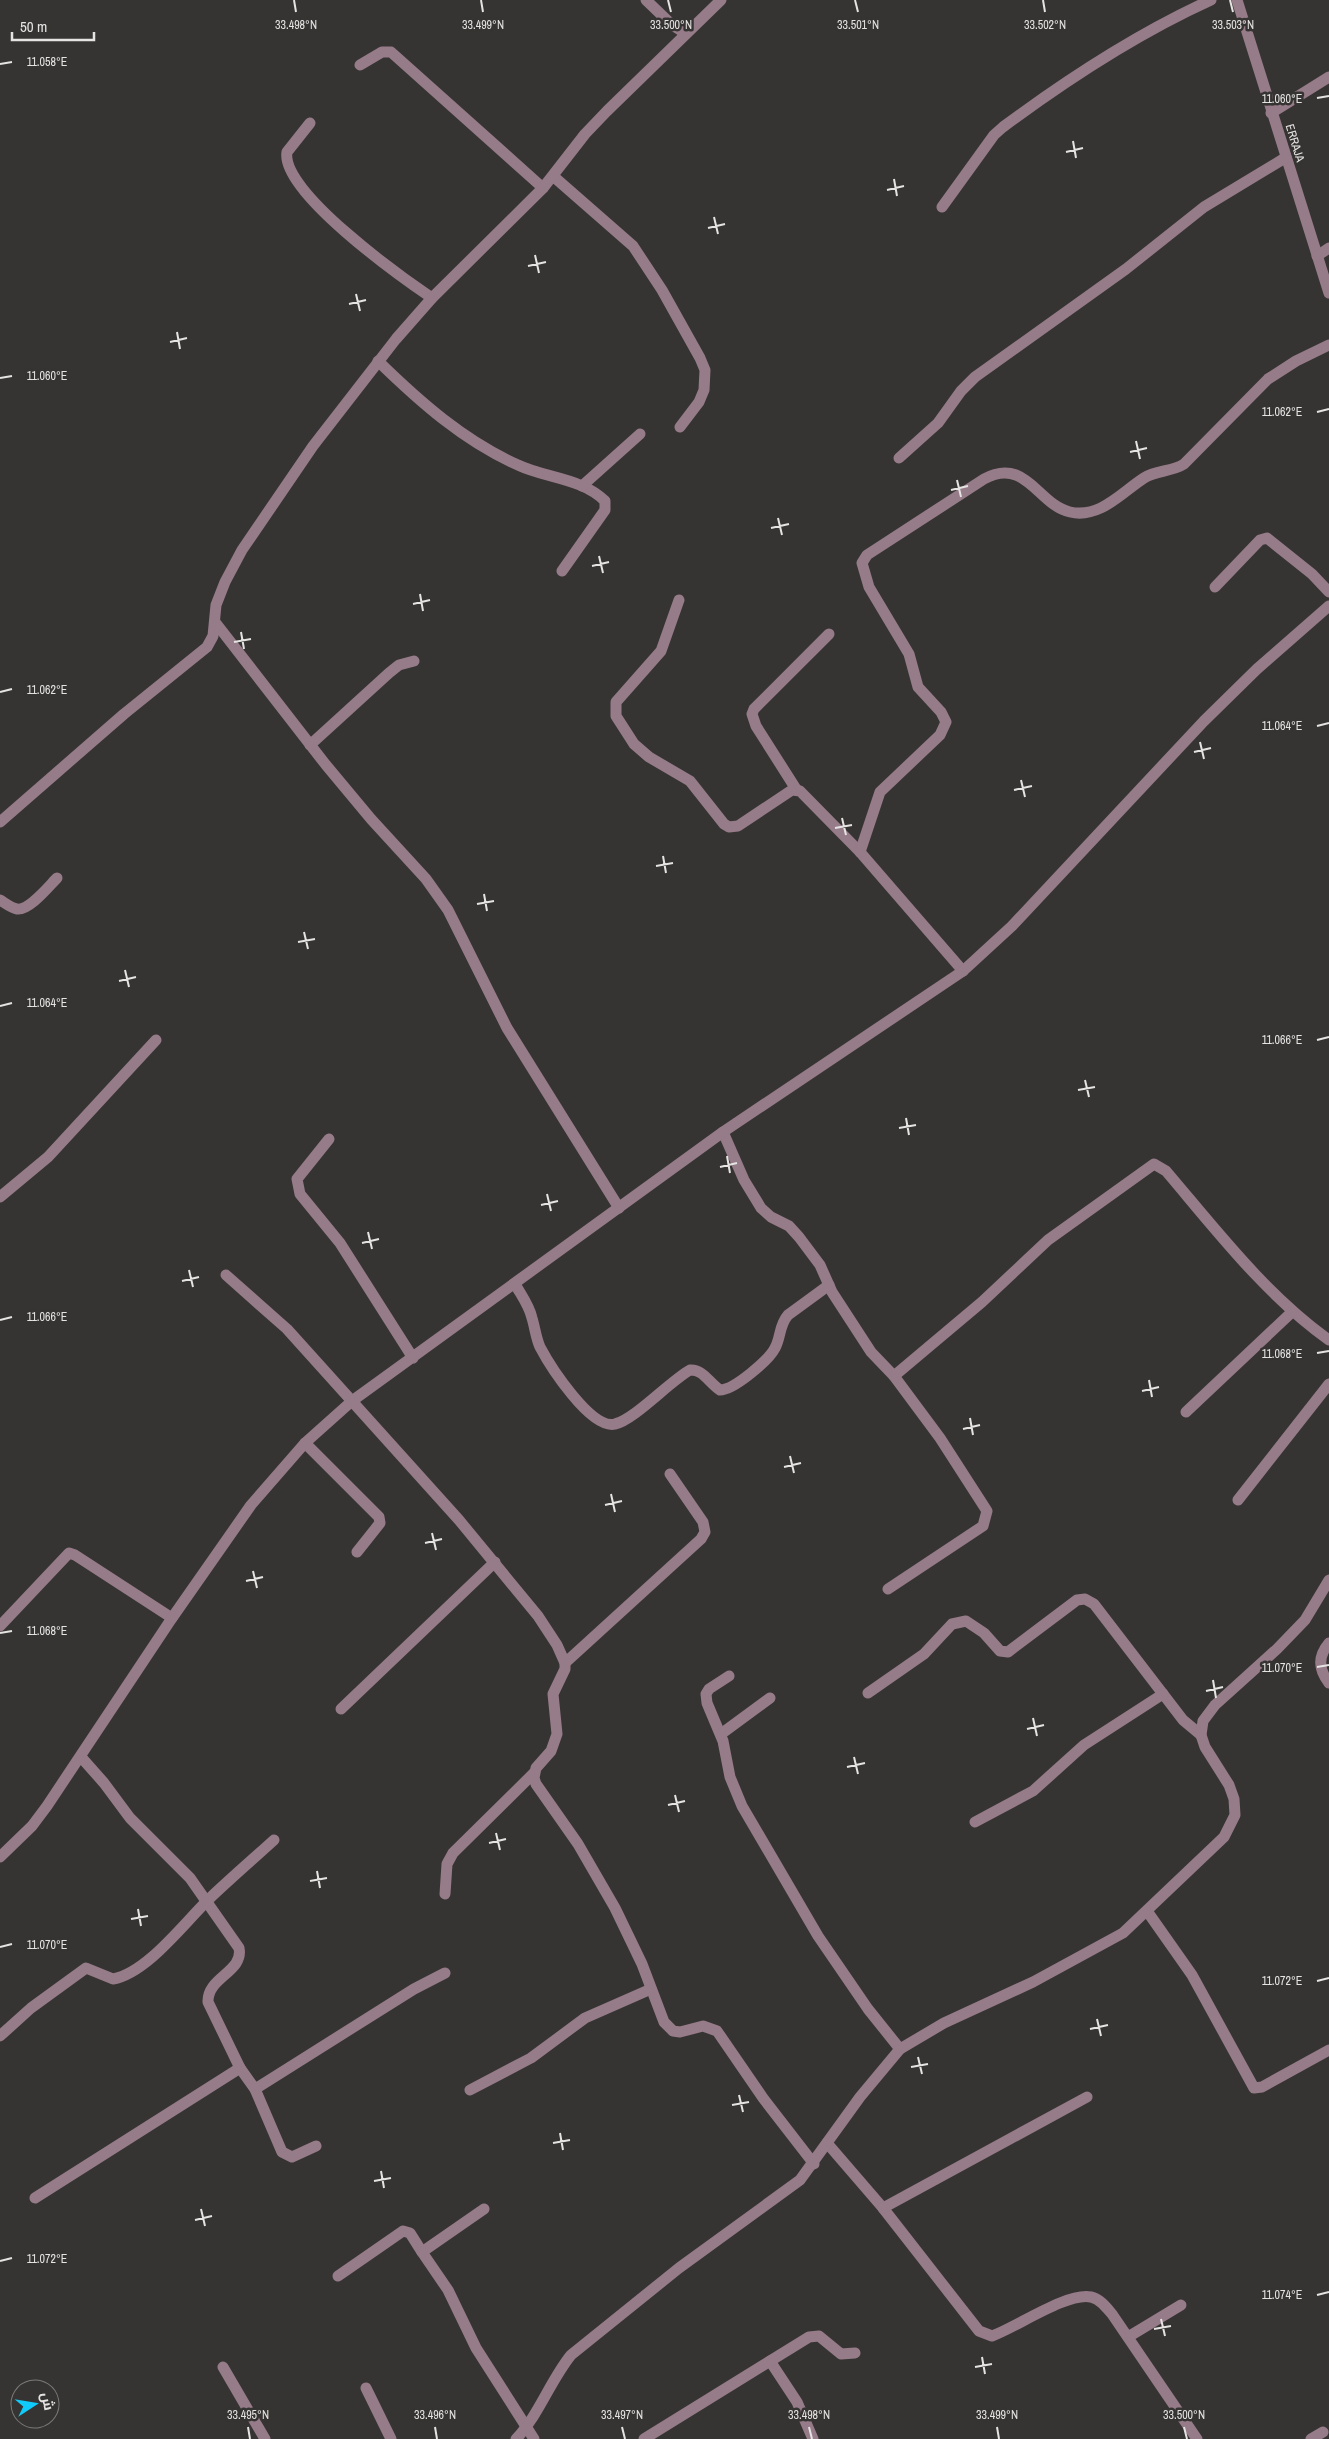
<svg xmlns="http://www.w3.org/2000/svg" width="1329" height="2439" viewBox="0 0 1329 2439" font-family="'Archivo Narrow',Cairo,sans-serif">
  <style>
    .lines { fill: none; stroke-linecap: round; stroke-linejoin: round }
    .minor { stroke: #967b89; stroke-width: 11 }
    .ticks { fill: none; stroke: #e5e4e3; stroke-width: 2 }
    .labels { text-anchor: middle; stroke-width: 5; stroke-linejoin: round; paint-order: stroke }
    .street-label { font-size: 12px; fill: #e5e4e3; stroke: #363432 }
    .ticks-label { font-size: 12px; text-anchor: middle; fill: #e5e4e3; stroke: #363432; stroke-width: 5; stroke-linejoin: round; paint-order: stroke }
  </style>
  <rect width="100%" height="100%" fill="#363432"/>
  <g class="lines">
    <!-- minor -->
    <g class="minor">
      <polyline points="646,0 671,24 685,33"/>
      <polyline points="1237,0 1329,293"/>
      <polyline points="360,65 382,52 391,52 543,188"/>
      <polyline points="1271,113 1329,77"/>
      <path d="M 310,123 L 287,152 C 280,191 401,277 432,298"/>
      <polyline points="553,176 633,246 662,290 700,358 705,370 704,390 699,402 680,427"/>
      <path d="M 942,207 L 994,135 L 1003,127 C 1069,78 1136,34 1211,0"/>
      <polyline points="1317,256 1329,248"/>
      <path d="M 378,361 C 420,402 464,441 518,465 C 545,478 582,478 605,501 L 605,510 L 562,571"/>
      <polyline points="899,458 938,423 961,391 975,377 1126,269 1204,207 1285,158"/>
      <polyline points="582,486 640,434"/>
      <polyline points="1215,587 1260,540 1267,538 1312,574 1329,592"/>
      <polyline points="679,600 661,651 616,702 616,716 634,744 649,757 690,781 724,824 729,827 738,826 792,790 800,791 860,852 963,971"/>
      <polyline points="215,622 326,765 371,819 426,879 448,910 507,1028 619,1208"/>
      <polyline points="310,745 389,673 399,665 414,661"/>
      <polyline points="796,789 756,726 752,714 754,709 829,634"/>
      <polyline points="0,822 124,714 207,647 213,636 216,605 225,582 242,550 313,446 396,339 432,298 543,188 585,134 607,111 721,0"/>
      <path d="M 860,852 L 880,792 L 940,735 L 946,722 L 941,712 L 918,687 L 909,654 L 869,587 L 862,563 L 867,555 L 984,479 C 1026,456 1038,505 1070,512 C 1100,519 1122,492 1144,478 C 1156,470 1172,472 1184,464 L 1268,379 L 1296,361 L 1329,345"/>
      <path d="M 0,900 C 5,903 11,908 17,909 C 29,911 49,886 57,878"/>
      <polyline points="723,1132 744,1180 761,1208 771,1217 789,1226 799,1237 820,1265 832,1292 871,1352 894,1376 940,1438 987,1511 983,1526 888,1589"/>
      <polyline points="329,1139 297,1179 300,1194 340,1243 413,1358"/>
      <polyline points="0,1197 48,1157 156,1040"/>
      <polyline points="226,1275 287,1329 459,1520 538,1616 557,1645 565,1663 565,1669 553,1694 557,1734 551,1751 536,1768 534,1778 536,1784 578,1844 615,1908 642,1964 664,2022 673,2031 680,2032 703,2026 717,2031 763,2098 814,2164"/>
      <path d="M 515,1284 C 521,1295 529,1305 532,1318 C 535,1328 536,1338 540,1347 C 550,1366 591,1430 615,1424 C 634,1420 670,1381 690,1370 C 703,1369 709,1383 720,1390 C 734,1390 769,1360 775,1348 C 781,1337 779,1325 788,1315 L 829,1285"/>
      <path d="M 894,1376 L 982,1302 L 1048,1240 L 1154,1164 L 1166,1171 C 1217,1231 1265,1294 1329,1340"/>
      <polyline points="1186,1412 1292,1312"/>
      <polyline points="305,1443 379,1517 380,1523 357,1552"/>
      <polyline points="1238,1500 1329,1384"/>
      <polyline points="0,1626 69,1553 75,1555 172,1618"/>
      <path d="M 1329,1643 C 1318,1656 1318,1669 1329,1683"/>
      <polyline points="565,1663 701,1539 705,1532 703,1522 670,1474"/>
      <polyline points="729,1676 709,1689 706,1694 707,1703 723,1741 730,1777 742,1806 818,1936 868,2009 900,2049"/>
      <polyline points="868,1693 924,1654 952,1624 966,1621 984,1633 1000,1651 1008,1652 1077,1600 1085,1599 1094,1604 1183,1720 1201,1735"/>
      <polyline points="341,1709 495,1562"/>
      <polyline points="721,1734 770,1698"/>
      <polyline points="975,1822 1033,1791 1084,1745 1163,1694"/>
      <polyline points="0,1857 32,1826 47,1806 172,1618 251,1505 305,1443 352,1401 723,1132 963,971 1012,926 1204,721 1257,669 1329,606"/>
      <polyline points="445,1894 447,1864 453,1853 534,1773"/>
      <polyline points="1147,1911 1192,1975 1254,2088 1262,2087 1329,2050"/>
      <path d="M 0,2036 L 31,2008 L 86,1968 L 113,1979 C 147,1973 184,1923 209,1899 C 230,1879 252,1860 274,1840"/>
      <polyline points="240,2068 255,2089 414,1989 445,1973"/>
      <polyline points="255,2089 282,2152 292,2157 316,2146"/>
      <polyline points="470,2090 531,2058 585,2018 651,1989"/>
      <path d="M 827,2143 L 883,2208 L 979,2331 L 992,2336 C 1017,2327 1067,2292 1091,2297 C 1100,2299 1106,2307 1112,2314 L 1197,2439"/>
      <path d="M 35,2198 L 240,2068 L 208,2002 C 207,1977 244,1972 239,1948 L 190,1878 L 130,1818 L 104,1783 L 81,1757"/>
      <polyline points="883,2208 1087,2097"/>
      <polyline points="484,2209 422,2252 448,2290 476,2348 534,2439"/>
      <polyline points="338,2276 403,2231 410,2233 422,2252"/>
      <polyline points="1128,2337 1181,2305"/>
      <polyline points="770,2361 797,2402 813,2439"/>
      <polyline points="223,2367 265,2439"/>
      <polyline points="366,2388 391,2439"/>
      <path d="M 516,2439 C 539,2415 550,2381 571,2355 L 679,2268 L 800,2180 L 860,2097 L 900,2049 L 944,2023 L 1033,1982 L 1123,1933 L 1224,1837 L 1235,1815 L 1234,1799 L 1229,1785 L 1205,1747 L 1201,1735 L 1203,1721 L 1215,1705 L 1277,1649 L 1305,1620 L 1329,1580"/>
      <polyline points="644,2439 809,2337 819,2336 841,2354 855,2353"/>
      <polyline points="1311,2439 1323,2432"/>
    </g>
  </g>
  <!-- ticks -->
  <path class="ticks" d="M 294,0 L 296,12M 481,0 L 483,12M 668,0 L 671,12M 855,0 L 858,12M 1043,0 L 1045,12M 1230,0 L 1233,12M 0,64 L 12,62M 1317,98 L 1329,96M 1073,141 L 1076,158M 1066,152 L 1083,148M 894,179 L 897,196M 887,190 L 904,186M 714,217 L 718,234M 708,228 L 725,224M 535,255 L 539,273M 528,266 L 546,262M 356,294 L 360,311M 349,304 L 366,300M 177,332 L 180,349M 170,342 L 187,338M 0,378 L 12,376M 1317,412 L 1329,409M 1136,441 L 1140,459M 1130,452 L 1147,448M 957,480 L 961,497M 951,490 L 968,486M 778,518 L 782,535M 771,528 L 789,524M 599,556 L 603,573M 592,566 L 609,562M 420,594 L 423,611M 413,604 L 430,600M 241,632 L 244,649M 234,642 L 251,639M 0,692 L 12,689M 1317,726 L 1329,723M 1200,742 L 1204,759M 1194,752 L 1211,748M 1021,780 L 1025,797M 1014,790 L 1032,786M 842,818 L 846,835M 835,828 L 852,825M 663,856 L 666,873M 656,866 L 673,863M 484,894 L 487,911M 477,904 L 494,901M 304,932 L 308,949M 298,942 L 315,939M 125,970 L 129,987M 119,981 L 136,977M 0,1006 L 12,1003M 1317,1040 L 1329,1037M 1085,1080 L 1089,1097M 1078,1090 L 1095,1087M 906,1118 L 909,1135M 899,1128 L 916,1125M 727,1156 L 730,1173M 720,1167 L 737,1163M 547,1194 L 551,1211M 541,1205 L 558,1201M 368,1232 L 372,1249M 362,1243 L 379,1239M 189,1270 L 193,1287M 182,1281 L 199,1277M 0,1320 L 12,1317M 1317,1353 L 1329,1351M 1149,1380 L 1152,1397M 1142,1391 L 1159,1387M 970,1418 L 973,1435M 963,1429 L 980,1425M 790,1456 L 794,1473M 784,1467 L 801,1463M 611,1494 L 615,1512M 605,1505 L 622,1501M 432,1533 L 436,1550M 425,1543 L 442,1539M 253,1571 L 257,1588M 246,1581 L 263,1577M 0,1633 L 12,1631M 1317,1667 L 1329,1665M 1213,1680 L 1216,1698M 1206,1691 L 1223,1687M 1033,1718 L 1037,1736M 1027,1729 L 1044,1725M 854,1757 L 858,1774M 847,1767 L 865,1763M 675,1795 L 679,1812M 668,1805 L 685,1801M 496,1833 L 500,1850M 489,1843 L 506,1839M 317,1871 L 320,1888M 310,1881 L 327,1878M 138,1909 L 141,1926M 131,1919 L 148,1916M 0,1947 L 12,1944M 1317,1981 L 1329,1978M 1097,2019 L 1101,2036M 1090,2029 L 1108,2025M 918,2057 L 922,2074M 911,2067 L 928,2064M 739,2095 L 743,2112M 732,2105 L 749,2102M 560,2133 L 563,2150M 553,2143 L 570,2140M 381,2171 L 384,2188M 374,2181 L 391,2178M 201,2209 L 205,2226M 195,2220 L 212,2216M 0,2261 L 12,2258M 1317,2295 L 1329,2292M 1161,2319 L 1165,2336M 1154,2329 L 1171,2326M 982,2357 L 985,2374M 975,2367 L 992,2364M 248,2427 L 250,2439M 435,2427 L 437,2439M 622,2427 L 625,2439M 809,2427 L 812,2439M 997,2427 L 999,2439M 1184,2427 L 1187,2439"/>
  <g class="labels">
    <!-- street labels -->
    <g class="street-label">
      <text transform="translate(1295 143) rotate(73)" y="4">ERRAJA</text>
    </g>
  </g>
  <g class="ticks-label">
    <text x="296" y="29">33.498°N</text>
    <text x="483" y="29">33.499°N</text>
    <text x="671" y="29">33.500°N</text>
    <text x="858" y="29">33.501°N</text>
    <text x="1045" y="29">33.502°N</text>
    <text x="1233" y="29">33.503°N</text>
    <text x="47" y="66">11.058°E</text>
    <text x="1282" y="103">11.060°E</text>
    <text x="47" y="380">11.060°E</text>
    <text x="1282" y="416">11.062°E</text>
    <text x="47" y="694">11.062°E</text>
    <text x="1282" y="730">11.064°E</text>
    <text x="47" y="1007">11.064°E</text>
    <text x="1282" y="1044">11.066°E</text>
    <text x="47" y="1321">11.066°E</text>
    <text x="1282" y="1358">11.068°E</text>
    <text x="47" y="1635">11.068°E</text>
    <text x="1282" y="1672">11.070°E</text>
    <text x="47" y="1949">11.070°E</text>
    <text x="1282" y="1985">11.072°E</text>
    <text x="47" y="2263">11.072°E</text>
    <text x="1282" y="2299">11.074°E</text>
    <text x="248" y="2419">33.495°N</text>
    <text x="435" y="2419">33.496°N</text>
    <text x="622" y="2419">33.497°N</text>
    <text x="809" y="2419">33.498°N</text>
    <text x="997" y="2419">33.499°N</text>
    <text x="1184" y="2419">33.500°N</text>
  </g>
  <!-- north arrow -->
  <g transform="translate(35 2404) rotate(78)"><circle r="24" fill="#363432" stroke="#7c7a79"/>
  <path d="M0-4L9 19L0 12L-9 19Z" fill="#10cafa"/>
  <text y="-8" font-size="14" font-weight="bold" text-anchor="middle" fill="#e5e4e3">ش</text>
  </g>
  <!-- scale -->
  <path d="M12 32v8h82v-8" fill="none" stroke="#e5e4e3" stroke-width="2.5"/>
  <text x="20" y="32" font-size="15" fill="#e5e4e3" stroke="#363432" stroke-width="4" paint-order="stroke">50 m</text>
</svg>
